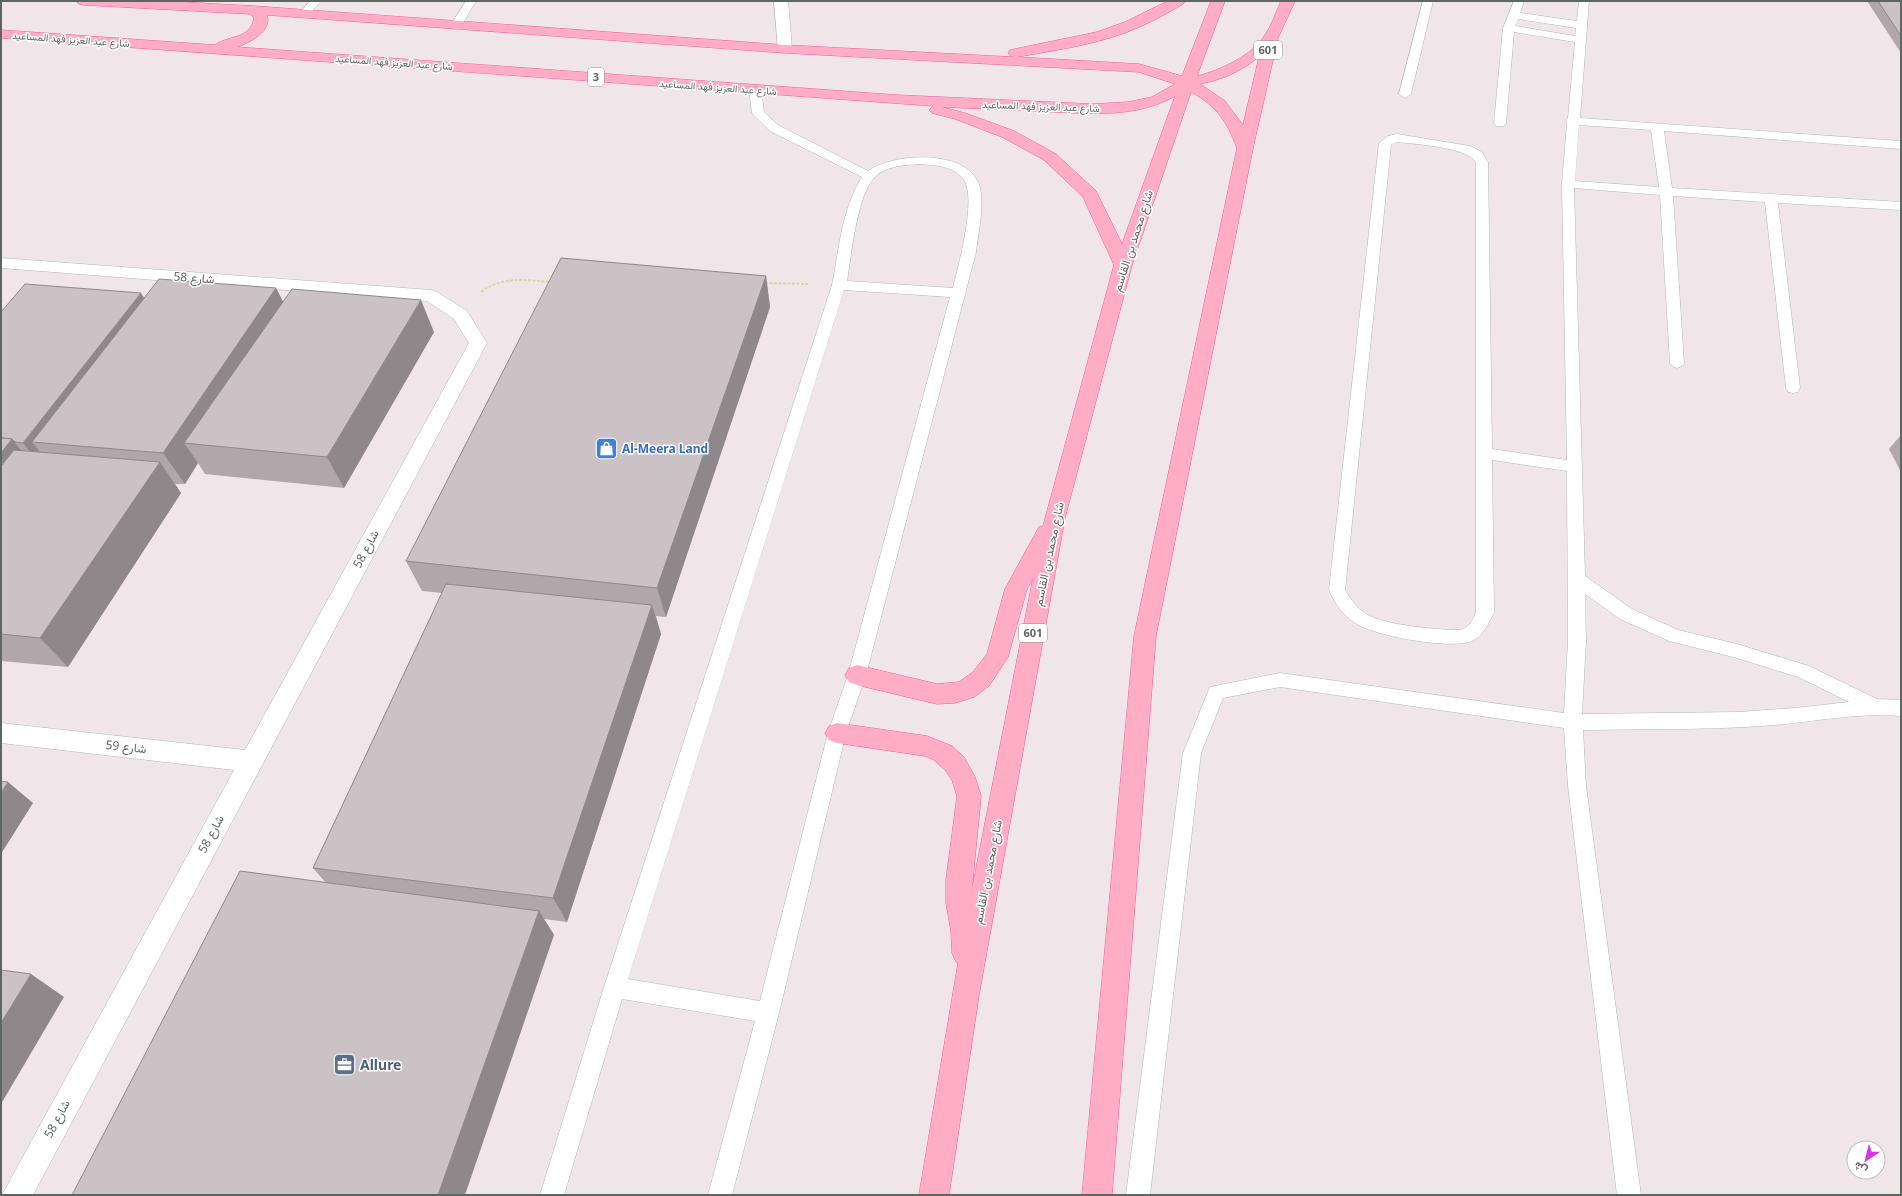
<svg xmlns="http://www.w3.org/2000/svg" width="1902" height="1196" viewBox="0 0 1902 1196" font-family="'Noto Sans',Vazirmatn,sans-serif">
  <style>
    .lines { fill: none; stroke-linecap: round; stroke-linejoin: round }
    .service-casing { stroke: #b1b8b4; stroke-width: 1 }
    .minor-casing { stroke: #b1b8b4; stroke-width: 1 }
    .primary-casing { stroke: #f35ca0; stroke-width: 1 }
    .path { stroke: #d5d9a5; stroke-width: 2; stroke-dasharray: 3 1.5; stroke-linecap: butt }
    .service { fill: #fff; fill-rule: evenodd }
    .minor { fill: #fff; fill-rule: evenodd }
    .primary { fill: #ffacc7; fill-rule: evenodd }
    .wall { fill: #afa7aa }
    .shaded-wall { fill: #8e888b }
    .building { fill: #cbc2c6; stroke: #8e888b }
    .labels { text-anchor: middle; stroke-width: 3; stroke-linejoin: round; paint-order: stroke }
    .far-street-label { font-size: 10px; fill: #5d6661; stroke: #fff }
    .shield { fill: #fff; stroke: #8e9490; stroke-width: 1 }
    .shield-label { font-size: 11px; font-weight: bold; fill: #5d6661 }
    .street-label { font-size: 12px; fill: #5d6661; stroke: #fff }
    .shop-label { font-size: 12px; font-weight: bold; fill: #366cbe; stroke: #fff; text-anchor: start }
    .near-service-label { font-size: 14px; font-weight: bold; fill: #4e5e75; stroke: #fff; text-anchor: start }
  </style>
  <rect width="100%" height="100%" fill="#f0e6ea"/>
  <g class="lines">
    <defs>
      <g id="service">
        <polygon points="310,1 321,1 309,15 301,15 300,13"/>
        <polygon points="466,1 476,1 460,28 452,28 450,26"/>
        <polygon points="1423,1 1433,1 1411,94 1405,98 1399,94"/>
        <path d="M 1514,1 L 1524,1 L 1520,13 L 1577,21 L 1579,1 L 1589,1 L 1580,118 L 1901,141 L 1901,149 L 1664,131 L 1672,188 L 1901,202 L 1901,210 L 1778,203 L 1800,388 L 1798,392 L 1793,393 L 1788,392 L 1786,388 L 1765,202 L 1673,196 L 1684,363 L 1682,366 L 1677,368 L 1672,366 L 1670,363 L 1660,195 L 1574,188 L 1585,576 L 1632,609 L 1678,630 L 1737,644 L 1809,666 L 1877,699 L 1901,700 L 1901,716 C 1855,712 1808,723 1762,726 C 1702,730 1642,729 1583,730 L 1586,786 L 1641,1195 L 1617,1195 L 1568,786 L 1564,728 L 1280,687 L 1223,698 L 1201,753 L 1150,1195 L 1126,1195 L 1183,753 L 1210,687 L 1280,673 L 1564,713 L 1568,641 L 1567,471 L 1492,460 L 1494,612 C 1489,623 1483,636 1472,641 C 1452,650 1374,636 1355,623 C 1342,615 1335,603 1329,590 L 1379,143 L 1388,136 L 1397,134 L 1470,146 L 1482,152 L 1488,162 L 1492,449 L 1567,460 L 1562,184 L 1567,123 L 1566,121 L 1568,118 L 1575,42 L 1514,32 L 1506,123 L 1504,126 L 1496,126 L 1494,123 L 1503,28 ZM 1518,19 L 1576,28 L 1575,36 L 1515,26 ZM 1579,125 L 1651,130 L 1659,187 L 1575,181 ZM 1397,142 C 1414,144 1467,147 1476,162 L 1476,612 C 1473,620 1468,629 1459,630 C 1437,630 1386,625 1368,615 C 1358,609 1351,600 1345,590 L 1391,145 ZM 1585,594 L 1620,619 L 1669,641 L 1737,658 L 1798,677 L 1849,702 L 1795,708 L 1739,712 L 1582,714 L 1586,641 Z"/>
        <path d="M 755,85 L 761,89 L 764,112 L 778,125 L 868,171 C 893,153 963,149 978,182 C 986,200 978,233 976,252 L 866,675 L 846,733 L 779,1013 L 732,1195 L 708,1195 L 755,1021 L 622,999 L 564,1195 L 540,1195 L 604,987 L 832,285 C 839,250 842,208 862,177 L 770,131 L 752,113 L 749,89 ZM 919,164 C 934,165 955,166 964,180 C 977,199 958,267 953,288 L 847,281 C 851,256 857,198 873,179 C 884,166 904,165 919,164 ZM 844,290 L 950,297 L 848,675 L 828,733 L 760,1001 L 628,979 Z"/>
      </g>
      <g id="minor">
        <polygon points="774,1 788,1 792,49 790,52 780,52 778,49"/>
        <polygon points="1,258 431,290 437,292 467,311 487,343 33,1195 2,1195 234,770 1,743 1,723 245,750 469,343 454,319 427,301 1,268"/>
      </g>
      <path id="primary" d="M 77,1 L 163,1 L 254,6 L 785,45 L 1013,57 L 1008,53 L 1010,50 L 1097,32 L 1125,22 L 1168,1 L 1185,1 L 1183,4 C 1163,16 1142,27 1119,35 C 1086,46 1051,51 1017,57 L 1139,64 L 1182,76 L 1211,1 L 1225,1 L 1197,76 C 1219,71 1253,55 1265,35 C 1272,25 1276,12 1281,1 L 1295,1 L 1278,38 L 1253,148 L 1156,636 L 1112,1195 L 1082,1195 L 1134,636 L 1237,148 C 1227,122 1217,106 1191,92 L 1132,265 L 1065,518 L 979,995 L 949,1195 L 919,1195 L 958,963 L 956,962 L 952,953 L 951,931 L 946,903 L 946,880 L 957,796 L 952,780 L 946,771 L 934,760 L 925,756 L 837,743 L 829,740 L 825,733 L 829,726 L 837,723 L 927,736 L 952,746 L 964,757 L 975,777 L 981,796 L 972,889 L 1033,578 L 1027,589 L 1008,657 L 989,686 L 974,697 L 955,703 L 937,704 L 857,685 L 849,682 L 845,675 L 849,668 L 857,665 L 937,684 L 959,682 L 973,672 L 987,654 L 1005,589 L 1039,527 L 1043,526 L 1114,265 L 1083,197 L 1044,160 L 1002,137 L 955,119 L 932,113 L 929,110 L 933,106 L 1,38 L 1,30 L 215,45 C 228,35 250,40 254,18 L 250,14 L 84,5 L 79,4 ZM 267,15 L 785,53 L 1139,72 L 1175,84 L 1152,97 L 1128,102 L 1093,104 L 897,95 L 237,47 C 249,43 273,31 267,15 ZM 1259,57 L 1243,125 L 1225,101 L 1200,84 C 1224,79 1239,72 1259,57 ZM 1175,96 L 1122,244 L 1096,191 L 1056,154 L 1014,131 L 965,113 L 942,107 C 974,108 1005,110 1037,111 C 1082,113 1134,120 1175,96 Z"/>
    </defs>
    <!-- service casing -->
    <use href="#service" class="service-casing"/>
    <!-- minor casing -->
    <use href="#minor" class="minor-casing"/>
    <!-- primary casing -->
    <use href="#primary" class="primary-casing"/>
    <!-- path -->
    <g class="path">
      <polyline points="765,283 808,284"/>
      <path d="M 481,292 C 501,276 527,280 551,282"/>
    </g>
    <!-- service -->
    <use href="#service" class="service"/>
    <!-- minor -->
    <use href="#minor" class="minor"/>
    <!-- primary -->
    <use href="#primary" class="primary"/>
  </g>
  <!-- wall -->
  <g class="wall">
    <polygon points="1867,1 1901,1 1901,53"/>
    <polygon points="766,276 770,307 666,617 656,616 661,634 567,922 544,919 554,935 326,883 313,868 442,593 422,591 406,561"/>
    <polygon points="276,288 283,302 434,332 344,488 205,474 198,463 185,484 175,484 181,493 68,667 1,661 1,312 144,298"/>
    <polygon points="1901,435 1901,472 1889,449"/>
  </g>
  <!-- shaded-wall -->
  <g class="shaded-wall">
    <polygon points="766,276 770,307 666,617 657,588"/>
    <polygon points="276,288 292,319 184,443 198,463 185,484 163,453"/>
    <polygon points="141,293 157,318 32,442 48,462 43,468 23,443"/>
    <polygon points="421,300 434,332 344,488 327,457"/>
    <polygon points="12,439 37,470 1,519 1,453"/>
    <polygon points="160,462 181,493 68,667 40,638"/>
    <polygon points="652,605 661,634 567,922 553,898"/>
    <polygon points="8,782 33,803 1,854 1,793"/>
    <polygon points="539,911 554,935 465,1195 438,1195"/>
    <polygon points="31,974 64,997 1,1104 1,1023"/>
  </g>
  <!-- building -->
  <g class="building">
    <polygon points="1878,1 1901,1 1901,36"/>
    <polygon points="561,258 766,276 657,588 406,561"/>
    <polygon points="159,279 276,288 163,453 32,442"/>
    <polygon points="25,284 141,293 23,443 15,442 12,439 1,438 1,312"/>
    <polygon points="292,289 421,300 327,457 184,443"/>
    <polygon points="1,438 12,439 1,453"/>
    <polygon points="14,450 160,462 40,638 1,634 1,466"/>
    <polygon points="446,584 652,605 553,898 313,868"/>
    <polygon points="1,781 8,782 1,793"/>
    <polygon points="240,871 539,911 438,1195 72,1195"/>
    <polygon points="1,970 31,974 1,1023"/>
  </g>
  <!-- icons -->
  <defs>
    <symbol id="shop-square" viewBox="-11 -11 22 22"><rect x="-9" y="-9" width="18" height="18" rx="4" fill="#3f7fe0" stroke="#fff"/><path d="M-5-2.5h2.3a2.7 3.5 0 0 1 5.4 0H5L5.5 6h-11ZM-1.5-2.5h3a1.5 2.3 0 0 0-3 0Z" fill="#fff"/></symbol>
    <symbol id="office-square" viewBox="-11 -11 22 22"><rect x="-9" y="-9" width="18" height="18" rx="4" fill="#5c6f8a" stroke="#fff"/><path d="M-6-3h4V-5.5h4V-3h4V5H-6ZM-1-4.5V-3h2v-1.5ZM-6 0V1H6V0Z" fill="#fff"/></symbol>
  </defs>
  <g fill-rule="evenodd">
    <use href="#shop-square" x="594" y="436" width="25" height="25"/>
    <use href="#office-square" x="332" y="1052" width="25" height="25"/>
  </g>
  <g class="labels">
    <!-- far-street labels -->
    <g class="far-street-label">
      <text transform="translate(71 39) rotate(4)" y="4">شارع عبد العزيز فهد المساعيد</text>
      <text transform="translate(394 62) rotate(4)" y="4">شارع عبد العزيز فهد المساعيد</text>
      <text transform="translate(718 87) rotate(4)" y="4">شارع عبد العزيز فهد المساعيد</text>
      <text transform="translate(1041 106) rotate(2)" y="4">شارع عبد العزيز فهد المساعيد</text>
    </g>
    <!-- shield labels -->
    <g class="shield">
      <rect x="1254" y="41" width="28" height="18" rx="3"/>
      <rect x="588" y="68" width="16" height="18" rx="3"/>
      <rect x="1019" y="624" width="28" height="18" rx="3"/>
    </g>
    <g class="shield-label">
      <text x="1268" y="54">601</text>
      <text x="596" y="81">3</text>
      <text x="1033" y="637">601</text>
    </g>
    <!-- street labels -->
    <g class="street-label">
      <text transform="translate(1133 241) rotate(-72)" y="4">شارع محمد بن القاسم</text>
      <text transform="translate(194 278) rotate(4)" y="4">شارع 58</text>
      <text transform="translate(366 549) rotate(-62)" y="4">شارع 58</text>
      <text transform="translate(1049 554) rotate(-78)" y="4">شارع محمد بن القاسم</text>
      <text transform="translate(126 747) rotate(6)" y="4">شارع 59</text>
      <text transform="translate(211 834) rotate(-62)" y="4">شارع 58</text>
      <text transform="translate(988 872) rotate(-79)" y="4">شارع محمد بن القاسم</text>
      <text transform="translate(57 1119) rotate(-62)" y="4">شارع 58</text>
    </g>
    <!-- shop labels -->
    <g class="shop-label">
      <text x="622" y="453">Al-Meera Land</text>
    </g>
    <!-- near-service labels -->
    <g class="near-service-label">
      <text x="360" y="1070">Allure</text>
    </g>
  </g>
  <!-- border -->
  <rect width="1902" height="1196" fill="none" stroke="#5d6661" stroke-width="4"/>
  <!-- north arrow -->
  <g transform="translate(1866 1160) rotate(215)"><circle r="19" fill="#ffffff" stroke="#bec2c0"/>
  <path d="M0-3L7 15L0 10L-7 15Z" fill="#da31eb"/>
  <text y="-6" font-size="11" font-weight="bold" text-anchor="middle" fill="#5d6661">ش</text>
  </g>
</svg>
